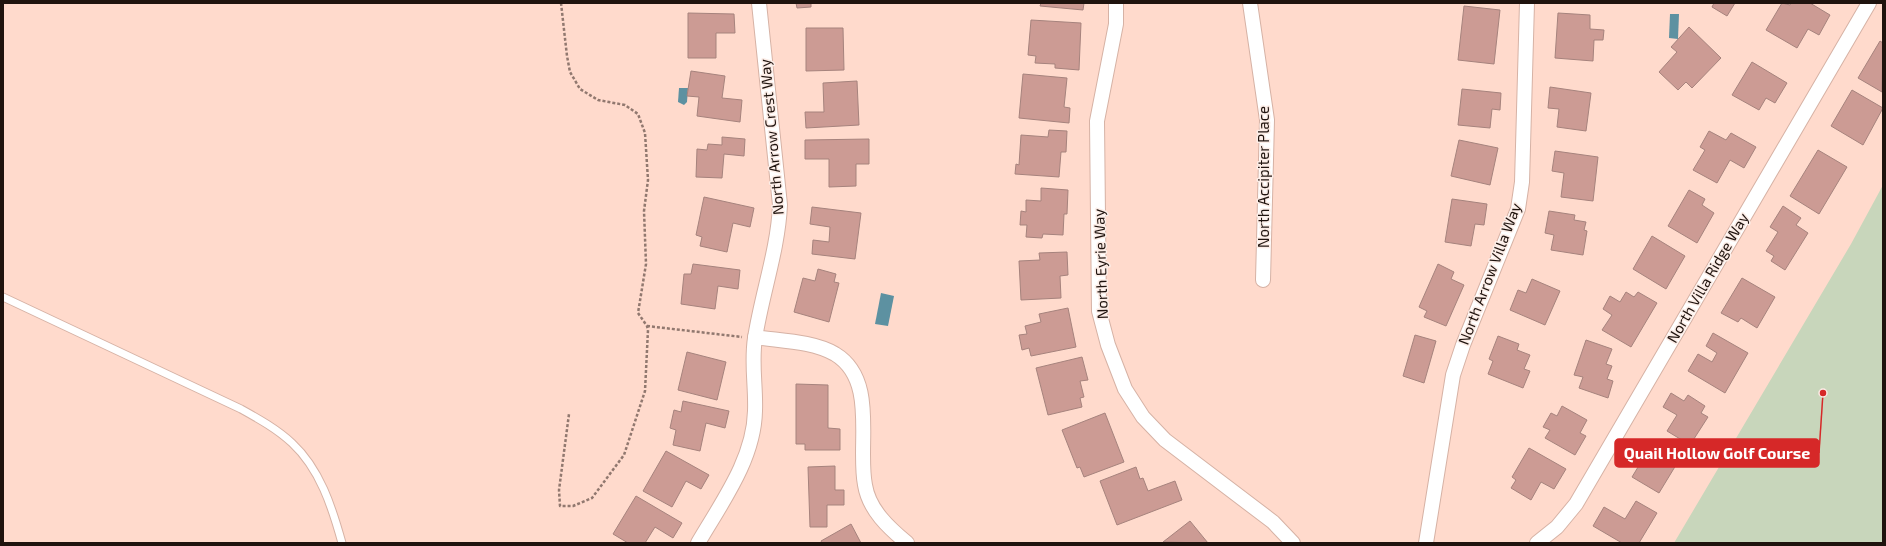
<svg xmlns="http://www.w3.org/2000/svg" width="1886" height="546" viewBox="0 0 1886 546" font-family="'Exo 2',sans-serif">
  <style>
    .green { fill: #c8d6bb }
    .water { fill: #5d91a1 }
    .building { fill: #cc9b94; stroke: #a6837d }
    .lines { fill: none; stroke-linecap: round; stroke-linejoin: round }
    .lane-casing { stroke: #d6b2a5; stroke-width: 9 }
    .street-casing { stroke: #d6b2a5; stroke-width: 16 }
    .path { stroke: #91786f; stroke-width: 2.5; stroke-dasharray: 3 2; stroke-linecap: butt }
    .lane { stroke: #fff; stroke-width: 7 }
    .street { stroke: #fff; stroke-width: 14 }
    .labels { text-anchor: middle; stroke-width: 3; stroke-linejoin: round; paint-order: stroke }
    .street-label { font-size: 15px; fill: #1f130e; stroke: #fcede7 }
    .leader { fill: none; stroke: #d62828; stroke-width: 1.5 }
    .callout-dot { fill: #d62828; stroke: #fcede7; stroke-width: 1.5 }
    .callout { fill: #d62828; stroke: #d62828; stroke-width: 1.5 }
    .callout-label { font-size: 16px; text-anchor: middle; font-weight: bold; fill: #fff }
  </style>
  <rect width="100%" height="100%" fill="#ffdacc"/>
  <!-- green -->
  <polygon class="green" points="1883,185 1883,543 1674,543 1851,244"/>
  <!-- water -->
  <g class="water">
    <polygon points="1670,14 1679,14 1678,39 1669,38"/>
    <polygon points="679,88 688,88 687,102 684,105 678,102"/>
    <polygon points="881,293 894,296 888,326 875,324"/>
  </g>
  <!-- building -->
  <g class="building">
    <polygon points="796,3 811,3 811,7 797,8"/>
    <polygon points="1041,3 1084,3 1083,10 1040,6"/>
    <polygon points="1714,3 1735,3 1727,16 1712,7"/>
    <polygon points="1782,3 1790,5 1791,3 1810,3 1830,15 1819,35 1808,29 1797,48 1766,30"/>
    <polygon points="1464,6 1500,10 1494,64 1458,60"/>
    <polygon points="688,13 734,14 735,33 716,33 716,58 688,58"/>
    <polygon points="1558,13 1590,15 1590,29 1604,30 1603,40 1594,40 1593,61 1555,58"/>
    <polygon points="1031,20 1081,23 1079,70 1055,68 1055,64 1035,63 1036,56 1028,55"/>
    <polygon points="1689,27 1721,58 1692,88 1686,82 1678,90 1659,72 1677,52 1671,47"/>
    <polygon points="806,28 843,28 844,70 806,71"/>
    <polygon points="1880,41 1883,43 1882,92 1858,78"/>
    <polygon points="1752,62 1787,83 1775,103 1766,98 1759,110 1732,95"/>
    <polygon points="691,71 725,76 722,98 742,100 740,122 697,116 699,97 687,96"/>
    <polygon points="1023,74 1067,78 1064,107 1070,108 1069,123 1019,118"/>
    <polygon points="857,81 859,125 806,128 805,112 824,112 823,83"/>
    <polygon points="1550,87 1591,93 1586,131 1557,127 1559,109 1548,108"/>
    <polygon points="1462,89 1501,93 1500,110 1492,109 1490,128 1458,125"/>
    <polygon points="1852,90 1883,108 1863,145 1831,126"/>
    <polygon points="1049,130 1067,131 1066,152 1061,152 1059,177 1015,174 1016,164 1019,165 1021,135 1048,137"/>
    <polygon points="1709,131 1726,140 1731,133 1756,147 1744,168 1730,160 1717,183 1693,170 1705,150 1700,147"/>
    <polygon points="722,137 745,139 744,156 724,154 722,178 696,177 697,149 707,150 708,144 722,145"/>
    <polygon points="869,139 869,164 856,164 856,186 829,187 829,159 805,159 805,140"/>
    <polygon points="1459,140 1498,148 1490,185 1451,176"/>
    <polygon points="1818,150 1847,167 1819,214 1790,196"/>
    <polygon points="1555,151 1598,157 1593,201 1561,197 1564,173 1552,171"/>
    <polygon points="1041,188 1068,190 1067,214 1064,214 1063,235 1043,234 1042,238 1026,237 1027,225 1020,225 1021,211 1026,212 1026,200 1041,201"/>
    <polygon points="1689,190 1705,199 1702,205 1714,213 1697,243 1668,226"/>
    <polygon points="704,197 754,208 750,227 733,223 727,252 700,246 702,237 696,235"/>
    <polygon points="1452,199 1487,204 1484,225 1475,224 1471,246 1445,242"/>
    <polygon points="1783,206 1801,218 1796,225 1808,233 1785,270 1771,261 1774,256 1766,251 1778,232 1770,227"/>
    <polygon points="812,207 861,213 855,259 812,254 813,240 829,242 830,227 810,224"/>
    <polygon points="1549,211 1575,215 1574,220 1586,222 1584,230 1587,231 1583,255 1551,250 1554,235 1545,233"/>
    <polygon points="1652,236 1685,256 1666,289 1633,269"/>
    <polygon points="1067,252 1068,275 1060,276 1061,298 1021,300 1019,261 1040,260 1039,253"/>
    <polygon points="693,264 740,270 738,289 718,286 715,309 681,304 684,274 691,274"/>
    <polygon points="1438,264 1454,272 1451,279 1464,285 1446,326 1424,317 1427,311 1419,307"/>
    <polygon points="818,269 836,274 834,282 839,283 829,322 794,312 803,278 815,281"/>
    <polygon points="1742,278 1775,297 1757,328 1741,318 1738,322 1721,313"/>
    <polygon points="1532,279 1560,291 1545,325 1510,310 1518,290 1526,293"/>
    <polygon points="1626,292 1634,297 1638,292 1657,303 1631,347 1602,330 1612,315 1603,309 1610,296 1620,302"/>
    <polygon points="1068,308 1076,347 1031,356 1029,348 1022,350 1019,335 1027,334 1025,326 1041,322 1039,314"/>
    <polygon points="1713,333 1748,353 1725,393 1688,371 1698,354 1712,362 1717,353 1706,346"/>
    <polygon points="1415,335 1436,341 1424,383 1403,376"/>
    <polygon points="1498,336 1519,344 1517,350 1530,355 1524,369 1530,371 1523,388 1488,374 1493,361 1489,359"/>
    <polygon points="1586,340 1612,349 1606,364 1612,366 1607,379 1613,381 1608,398 1579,388 1583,377 1574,375"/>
    <polygon points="687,352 726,362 717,400 678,390"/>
    <polygon points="1082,357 1088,380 1080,381 1084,397 1080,398 1082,407 1048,415 1036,368"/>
    <polygon points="796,384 828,385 828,428 840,429 840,450 805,450 805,444 796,444"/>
    <polygon points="1671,393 1684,401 1688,395 1705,406 1701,413 1708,417 1690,445 1667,431 1677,415 1663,407"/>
    <polygon points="683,401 729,411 725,428 706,423 700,451 673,445 676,430 670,428 674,410 681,412"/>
    <polygon points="1562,406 1587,420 1580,433 1586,436 1575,455 1545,438 1550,430 1543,427 1551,413 1557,416"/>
    <polygon points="1105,413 1124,462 1084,477 1080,467 1077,468 1062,430"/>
    <polygon points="1529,448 1566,469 1554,489 1541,482 1531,500 1511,488 1516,480 1512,477"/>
    <polygon points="1649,449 1676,465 1659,493 1632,477"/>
    <polygon points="666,451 709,475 701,489 686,481 672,507 643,491"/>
    <polygon points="835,466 835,490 844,490 844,505 827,505 827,527 810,527 808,467"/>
    <polygon points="1136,467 1140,479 1143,478 1148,491 1175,481 1182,500 1117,525 1100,481"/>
    <polygon points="636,496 682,523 673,538 655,527 645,543 628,543 613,534"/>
    <polygon points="1636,501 1657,513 1639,543 1622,543 1593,526 1604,507 1625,519"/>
    <polygon points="1190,521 1208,543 1163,542"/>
    <polygon points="851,524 861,543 822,543 821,541"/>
  </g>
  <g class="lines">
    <defs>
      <path id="lane" d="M 3,297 L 241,409 C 259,419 277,429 292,443 C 320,469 332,507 342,543"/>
      <g id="street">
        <polyline points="1116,3 1116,24 1097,121 1099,311 1108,345 1125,389 1143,417 1165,440 1273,522 1293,543"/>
        <polyline points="1250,3 1267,120 1263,280"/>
        <path d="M 755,337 C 781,341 812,341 835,354 C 878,380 857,445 865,485 C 869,510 889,528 907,543"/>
        <path d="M 698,543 C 722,502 754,459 755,411 C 756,386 751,363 755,338 C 762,293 778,250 780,205 L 759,3"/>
        <polyline points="1426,543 1453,375 1463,345 1518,209 1522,182 1527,3"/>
        <polyline points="1537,543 1557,527 1576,504 1869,3"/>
      </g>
    </defs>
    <!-- lane casing -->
    <use href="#lane" class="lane-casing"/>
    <!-- street casing -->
    <use href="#street" class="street-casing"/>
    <!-- path -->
    <g class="path">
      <polyline points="561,3 567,56 570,72 580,89 598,100 625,105 638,114 645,133 648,180 644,211 646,264 638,313 647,326 648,330 645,391 624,455 592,498 573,506 560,506 559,490 569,414"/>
      <polyline points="647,326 742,337"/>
    </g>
    <!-- lane -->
    <use href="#lane" class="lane"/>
    <!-- street -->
    <use href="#street" class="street"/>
  </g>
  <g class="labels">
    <!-- street labels -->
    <g class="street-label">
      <text transform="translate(772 137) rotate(-95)" y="5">North Arrow Crest Way</text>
      <text transform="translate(1264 177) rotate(-90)" y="5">North Accipiter Place</text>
      <text transform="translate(1101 264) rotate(-92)" y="5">North Eyrie Way</text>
      <text transform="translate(1490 274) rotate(-69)" y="5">North Arrow Villa Way</text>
      <text transform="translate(1708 278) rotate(-60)" y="5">North Villa Ridge Way</text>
    </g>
  </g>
  <!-- callouts -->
  <path class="leader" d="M1823 393L1819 453"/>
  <circle class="callout-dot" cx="1823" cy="393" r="4"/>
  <rect class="callout" x="1615" y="439" width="204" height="28" rx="4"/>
  <g class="callout-label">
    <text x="1717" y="459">Quail Hollow Golf Course</text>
  </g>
  <!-- border -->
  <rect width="1886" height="546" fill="none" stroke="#1f130e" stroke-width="8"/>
</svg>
